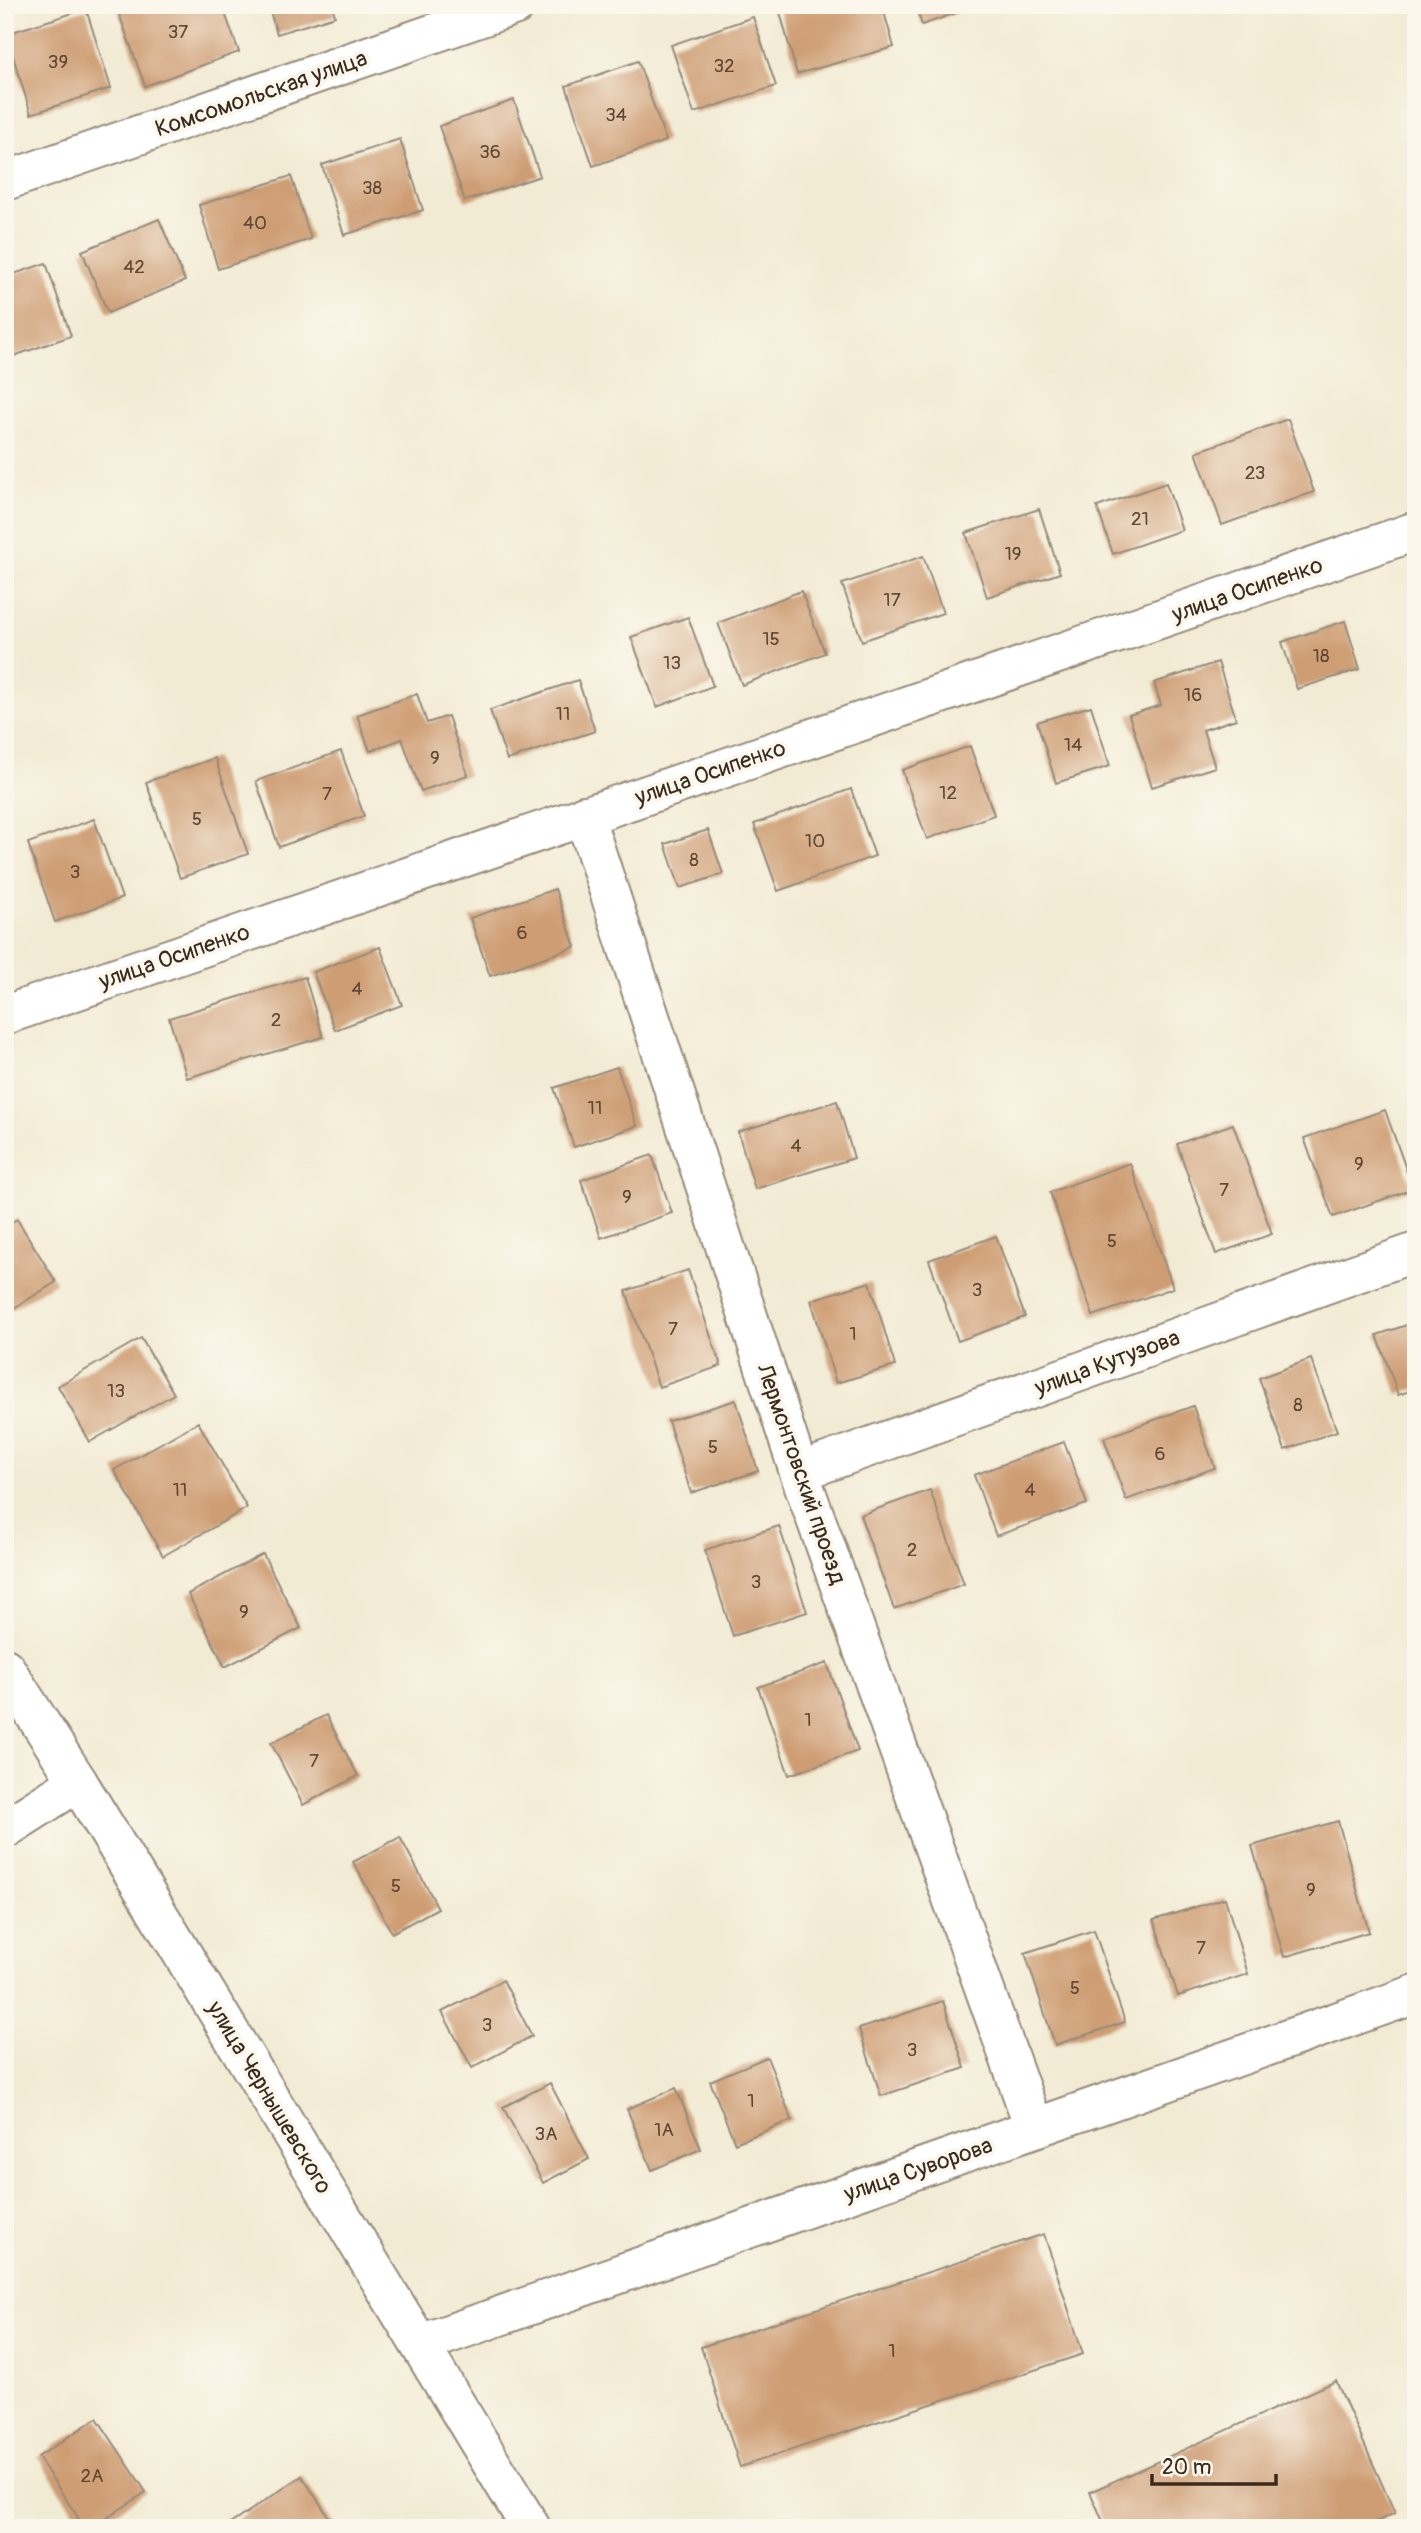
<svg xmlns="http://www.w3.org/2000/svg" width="1421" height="2533" viewBox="0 0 1421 2533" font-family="Pangolin,sans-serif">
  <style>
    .building { fill: #ce9d73 }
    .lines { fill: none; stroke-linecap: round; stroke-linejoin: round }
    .minor-casing { stroke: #968a79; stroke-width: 42 }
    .major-casing { stroke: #968a79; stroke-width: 42 }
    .minor { stroke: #fff; stroke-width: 38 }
    .major { stroke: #fff; stroke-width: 38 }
    .labels { text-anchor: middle; stroke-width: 7; stroke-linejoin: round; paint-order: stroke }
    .number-label { font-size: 19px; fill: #604733 }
    .street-label { font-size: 23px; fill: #3b2a1e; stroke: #fbf7ec }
  </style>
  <rect width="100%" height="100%" fill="#fbf7ec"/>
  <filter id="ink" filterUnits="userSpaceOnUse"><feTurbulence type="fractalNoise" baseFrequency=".0143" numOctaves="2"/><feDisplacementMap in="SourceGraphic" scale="14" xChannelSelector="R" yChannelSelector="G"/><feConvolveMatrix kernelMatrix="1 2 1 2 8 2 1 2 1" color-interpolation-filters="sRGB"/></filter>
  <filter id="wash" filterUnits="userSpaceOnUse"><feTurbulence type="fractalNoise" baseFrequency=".00686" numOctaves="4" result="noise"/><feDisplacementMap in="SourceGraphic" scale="28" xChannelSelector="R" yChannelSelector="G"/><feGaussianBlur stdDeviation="1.57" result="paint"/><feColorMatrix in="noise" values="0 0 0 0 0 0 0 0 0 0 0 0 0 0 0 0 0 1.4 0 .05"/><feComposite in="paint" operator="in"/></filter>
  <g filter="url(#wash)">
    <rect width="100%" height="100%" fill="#f2ebd4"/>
    <g id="blocks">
      <!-- building -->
      <g class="building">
        <polygon points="135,5 222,5 239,52 145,86 118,11"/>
        <polygon points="268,5 332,5 335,16 277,34"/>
        <polygon points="778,5 882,5 894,47 797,74"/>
        <polygon points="915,5 976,5 976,6 922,25"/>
        <polygon points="86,9 111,88 31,114 6,34"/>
        <polygon points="753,17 776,86 694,113 671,45"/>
        <polygon points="638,61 666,141 593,166 566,86"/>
        <polygon points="514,100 540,176 465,201 439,126"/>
        <polygon points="400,139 423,210 344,235 322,165"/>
        <polygon points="291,176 311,239 218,269 199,205"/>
        <polygon points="159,219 185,281 108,313 82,251"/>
        <polygon points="46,263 71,336 5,359 5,277"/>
        <polygon points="1288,419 1314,492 1222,525 1196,452"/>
        <polygon points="1166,483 1182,530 1113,554 1097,507"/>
        <polygon points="1039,509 1060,573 987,597 966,533"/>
        <polygon points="923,556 943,613 862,641 842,584"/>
        <polygon points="801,591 825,653 742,685 718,623"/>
        <polygon points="688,617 713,686 657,707 631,637"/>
        <polygon points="1345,621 1360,669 1297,689 1282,642"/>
        <polygon points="1218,662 1236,719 1203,730 1215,767 1152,787 1129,715 1161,705 1154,683"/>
        <polygon points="578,680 595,731 507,760 490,710"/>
        <polygon points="417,694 427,723 448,716 468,775 421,791 402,739 370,751 357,715"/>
        <polygon points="1091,706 1110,766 1056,783 1037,722"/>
        <polygon points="970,746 994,815 927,839 902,770"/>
        <polygon points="341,751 364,816 279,847 256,781"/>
        <polygon points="215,758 248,854 180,878 146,782"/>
        <polygon points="851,789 875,856 778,891 754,824"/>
        <polygon points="94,819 122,898 55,922 28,843"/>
        <polygon points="708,830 723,874 680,888 665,844"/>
        <polygon points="555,889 575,947 490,976 470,918"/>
        <polygon points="380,947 402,1005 335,1030 313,972"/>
        <polygon points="305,977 323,1037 187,1078 169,1018"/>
        <polygon points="617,1067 637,1126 574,1147 554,1088"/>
        <polygon points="837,1101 854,1158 755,1189 738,1132"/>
        <polygon points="1385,1110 1413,1189 1333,1217 1304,1138"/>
        <polygon points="1233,1124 1272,1234 1216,1254 1177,1144"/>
        <polygon points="652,1155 672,1213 601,1238 581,1180"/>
        <polygon points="1130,1163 1173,1288 1093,1316 1050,1192"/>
        <polygon points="17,1219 56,1282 11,1310 5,1299 5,1226"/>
        <polygon points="996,1236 1025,1317 958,1341 929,1260"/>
        <polygon points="688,1270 721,1366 659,1387 626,1291"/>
        <polygon points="870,1282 895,1366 836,1383 811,1300"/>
        <polygon points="1416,1322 1416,1389 1398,1395 1377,1335"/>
        <polygon points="141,1338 174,1394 90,1442 58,1386"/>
        <polygon points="1311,1359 1337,1431 1285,1450 1259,1378"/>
        <polygon points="736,1400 758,1471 691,1493 668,1421"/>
        <polygon points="1193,1406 1215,1468 1126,1500 1104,1438"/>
        <polygon points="198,1422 247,1508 163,1556 114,1470"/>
        <polygon points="1064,1442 1087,1504 996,1536 974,1475"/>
        <polygon points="930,1490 964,1584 894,1609 860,1515"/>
        <polygon points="779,1526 807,1612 733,1636 705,1550"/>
        <polygon points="263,1554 301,1628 225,1667 188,1594"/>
        <polygon points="827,1663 858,1751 789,1775 758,1687"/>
        <polygon points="326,1715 358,1776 303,1805 271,1743"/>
        <polygon points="1338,1821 1369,1932 1284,1957 1252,1846"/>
        <polygon points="400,1837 438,1908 392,1933 353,1862"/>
        <polygon points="1225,1898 1248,1974 1178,1996 1154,1920"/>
        <polygon points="1094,1930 1125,2022 1055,2045 1025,1953"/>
        <polygon points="503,1980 532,2036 472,2068 442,2012"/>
        <polygon points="943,2001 965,2068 881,2096 859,2029"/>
        <polygon points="767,2057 792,2120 735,2143 710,2081"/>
        <polygon points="550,2083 589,2159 543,2183 503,2107"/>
        <polygon points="676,2088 701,2149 652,2170 627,2109"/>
        <polygon points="1044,2234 1083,2354 740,2467 701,2347"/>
        <polygon points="1336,2381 1395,2513 1363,2528 1106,2528 1090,2492"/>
        <polygon points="97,2418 146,2492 92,2528 85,2528 38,2457"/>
        <polygon points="302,2476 336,2528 224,2528"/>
      </g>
    </g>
  </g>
  <g filter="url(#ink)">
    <use href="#blocks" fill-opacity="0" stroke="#968a79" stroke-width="2"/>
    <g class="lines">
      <defs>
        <g id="minor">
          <polyline points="5,181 516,5"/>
          <polyline points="584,815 799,1472 1034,2127"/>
          <polyline points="5,1015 1416,531"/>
          <polyline points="799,1472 1416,1252"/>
          <polyline points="5,1829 78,1782"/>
          <polyline points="420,2344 1416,1994"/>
        </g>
        <polyline id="major" points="5,1668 78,1782 531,2528"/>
      </defs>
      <!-- minor casing -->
      <use href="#minor" class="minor-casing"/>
      <!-- major casing -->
      <use href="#major" class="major-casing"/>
      <!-- minor -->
      <use href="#minor" class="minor"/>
      <!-- major -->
      <use href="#major" class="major"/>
    </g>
  </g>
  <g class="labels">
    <!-- number labels -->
    <g class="number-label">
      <text x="178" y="38">37</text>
      <text x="58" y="68">39</text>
      <text x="724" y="72">32</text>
      <text x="616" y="121">34</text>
      <text x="490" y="158">36</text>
      <text x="372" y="194">38</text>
      <text x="255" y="229">40</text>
      <text x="134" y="273">42</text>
      <text x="1255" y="479">23</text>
      <text x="1140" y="525">21</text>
      <text x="1013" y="560">19</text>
      <text x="892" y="606">17</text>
      <text x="771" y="645">15</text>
      <text x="1321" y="662">18</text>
      <text x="672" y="669">13</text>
      <text x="1193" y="701">16</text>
      <text x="563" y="720">11</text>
      <text x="1073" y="751">14</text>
      <text x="435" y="764">9</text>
      <text x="948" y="799">12</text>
      <text x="327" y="800">7</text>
      <text x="197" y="825">5</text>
      <text x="815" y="847">10</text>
      <text x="694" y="866">8</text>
      <text x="75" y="878">3</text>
      <text x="522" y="939">6</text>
      <text x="357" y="995">4</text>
      <text x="276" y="1026">2</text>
      <text x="595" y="1114">11</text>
      <text x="796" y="1152">4</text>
      <text x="1359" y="1170">9</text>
      <text x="1224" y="1196">7</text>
      <text x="627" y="1203">9</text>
      <text x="1112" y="1247">5</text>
      <text x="977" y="1296">3</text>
      <text x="673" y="1335">7</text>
      <text x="853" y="1340">1</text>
      <text x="116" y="1397">13</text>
      <text x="1298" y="1411">8</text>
      <text x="713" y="1453">5</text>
      <text x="1160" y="1460">6</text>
      <text x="180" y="1496">11</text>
      <text x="1030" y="1496">4</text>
      <text x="912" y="1556">2</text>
      <text x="756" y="1588">3</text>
      <text x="244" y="1618">9</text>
      <text x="808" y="1726">1</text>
      <text x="314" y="1767">7</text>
      <text x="396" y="1892">5</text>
      <text x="1311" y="1896">9</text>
      <text x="1201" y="1954">7</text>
      <text x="1075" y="1994">5</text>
      <text x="487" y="2031">3</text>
      <text x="912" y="2056">3</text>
      <text x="751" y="2107">1</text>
      <text x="664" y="2136">1А</text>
      <text x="546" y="2140">3А</text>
      <text x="892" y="2357">1</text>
      <text x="92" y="2482">2А</text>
    </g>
    <!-- street labels -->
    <g class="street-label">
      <text transform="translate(261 93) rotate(-19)" y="8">Комсомольская улица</text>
      <text transform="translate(1247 589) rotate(-19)" y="8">улица Осипенко</text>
      <text transform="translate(710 772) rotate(-19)" y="8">улица Осипенко</text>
      <text transform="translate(174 956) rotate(-19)" y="8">улица Осипенко</text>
      <text transform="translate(1107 1362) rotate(-20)" y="8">улица Кутузова</text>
      <text transform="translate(802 1474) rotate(71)" y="8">Лермонтовский проезд</text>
      <text transform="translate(270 2097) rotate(59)" y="8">улица Чернышевского</text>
      <text transform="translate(918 2169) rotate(-19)" y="8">улица Суворова</text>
    </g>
  </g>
  <!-- margin -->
  <rect width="1421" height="2533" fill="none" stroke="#fbf7ec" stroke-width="28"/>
  <!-- scale -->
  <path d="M1152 2474v10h124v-10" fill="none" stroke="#3b2a1e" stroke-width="3.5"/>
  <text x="1162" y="2474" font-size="21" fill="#3b2a1e" stroke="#fbf7ec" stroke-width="5" paint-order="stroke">20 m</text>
</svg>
